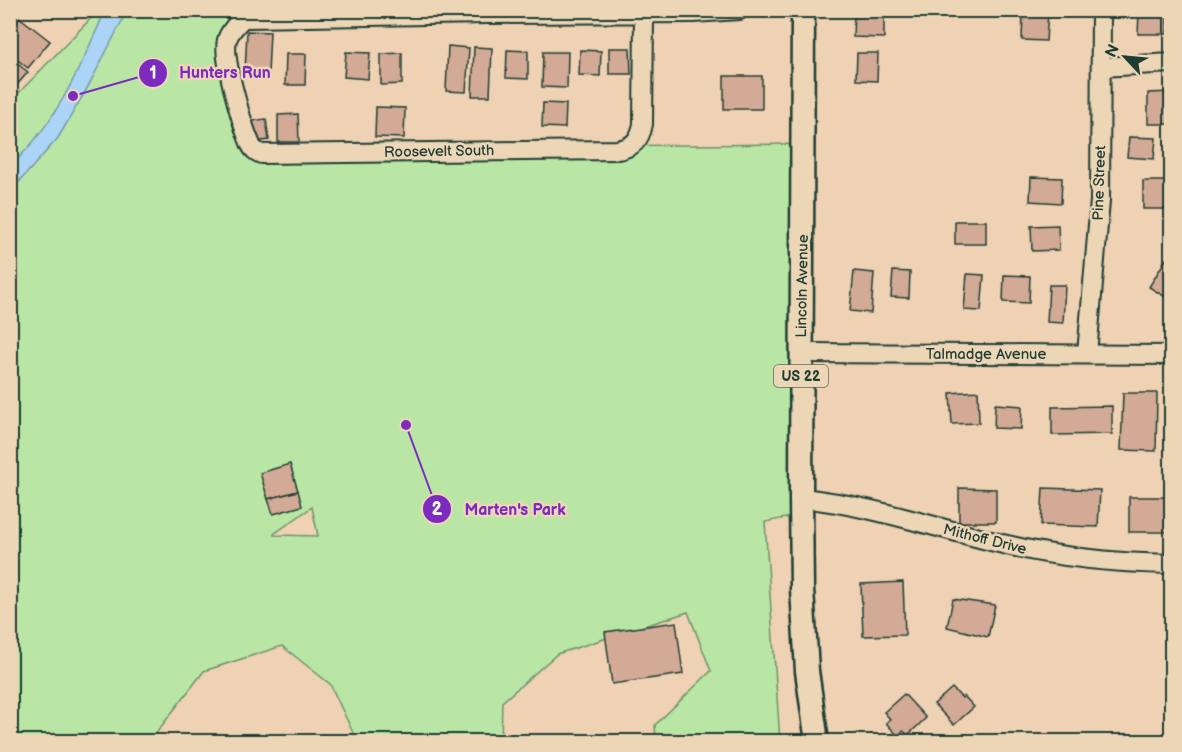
<svg xmlns="http://www.w3.org/2000/svg" width="1182" height="752" viewBox="0 0 1182 752" font-family="'Balsamiq Sans',sans-serif">
  <style>
    .green { fill: #b9e6a4; stroke: #6c926c; stroke-width: 1.5; fill-rule: evenodd }
    .water { fill: #acd4f6; stroke: #7498a8; stroke-width: 1.5 }
    .building { fill: #d3aa95; stroke: #1f3d34; stroke-width: 1.5 }
    .lines { fill: none; stroke-linecap: round; stroke-linejoin: round }
    .minor-casing { stroke: #1f3d34; stroke-width: 22 }
    .major-casing { stroke: #1f3d34; stroke-width: 27 }
    .minor { stroke: #edd6b6; stroke-width: 18 }
    .major { stroke: #edd6b6; stroke-width: 22 }
    .labels { text-anchor: middle; stroke-width: 5; stroke-linejoin: round; paint-order: stroke }
    .shield { fill: #edd6b6; stroke: #5d6b5b; stroke-width: 1.5 }
    .shield-label { font-size: 14px; font-weight: bold; fill: #1f3d34 }
    .street-label { font-size: 15px; fill: #1f3d34; stroke: #edd6b6 }
    .leader { fill: none; stroke: #7b2cbf; stroke-width: 2 }
    .callout-dot { fill: #7b2cbf; stroke: #edd6b6; stroke-width: 2 }
    .mark-label { font-size: 18px; text-anchor: middle; font-weight: bold; fill: #fff }
    .callout-label { font-size: 16px; text-anchor: middle; font-weight: bold; fill: #7b2cbf; stroke: #edd6b6; stroke-width: 5; stroke-linejoin: round; paint-order: stroke }
  </style>
  <rect width="100%" height="100%" fill="#efd1b3"/>
  <filter id="ink" filterUnits="userSpaceOnUse"><feTurbulence type="fractalNoise" baseFrequency=".0167" numOctaves="2"/><feDisplacementMap in="SourceGraphic" scale="12" xChannelSelector="R" yChannelSelector="G"/><feConvolveMatrix kernelMatrix="1 2 1 2 8 2 1 2 1" color-interpolation-filters="sRGB"/></filter>
  <g filter="url(#ink)">
    <!-- green -->
    <path class="green" d="M 98,11 L 226,11 L 255,149 L 803,144 L 801,515 L 765,522 L 780,741 L 656,741 L 655,725 L 711,671 L 688,612 L 557,654 L 502,702 L 501,741 L 357,741 L 330,684 L 282,646 L 204,671 L 150,741 L 11,741 L 10,102 ZM 312,507 L 318,536 L 274,535 L 274,534 Z"/>
    <!-- water -->
    <path class="water" d="M 105,11 L 127,11 L 89,85 L 58,138 L 11,191 L 11,165 C 55,126 82,64 105,11 Z"/>
    <!-- building -->
    <g class="building">
      <polygon points="10,10 50,41 28,68 10,54"/>
      <polygon points="1023,11 1048,12 1046,41 1022,40"/>
      <polygon points="1139,13 1167,13 1167,34 1138,34"/>
      <polygon points="854,14 884,14 884,38 853,37"/>
      <polygon points="247,31 270,32 268,74 245,73"/>
      <polygon points="448,46 469,48 466,92 446,91"/>
      <polygon points="474,47 492,48 490,96 472,96"/>
      <polygon points="609,48 630,48 631,74 609,74"/>
      <polygon points="507,50 528,51 528,79 506,78"/>
      <polygon points="580,50 601,51 600,76 579,75"/>
      <polygon points="346,52 370,53 368,79 344,77"/>
      <polygon points="543,52 568,52 567,88 542,87"/>
      <polygon points="402,53 402,84 381,85 381,54"/>
      <polygon points="857,53 878,53 877,81 856,80"/>
      <polygon points="286,54 306,54 305,85 285,85"/>
      <polygon points="10,58 28,72 10,93"/>
      <rect x="724" y="76" width="38" height="33"/>
      <polygon points="1172,92 1172,124 1148,124 1148,93"/>
      <polygon points="543,103 566,104 565,128 542,127"/>
      <polygon points="376,107 405,108 404,138 375,137"/>
      <polygon points="298,114 299,142 278,142 278,115"/>
      <polygon points="266,119 269,140 255,142 252,121"/>
      <polygon points="1129,137 1156,138 1154,159 1127,157"/>
      <polygon points="1031,177 1062,178 1061,203 1030,201"/>
      <polygon points="1143,181 1170,181 1169,209 1143,209"/>
      <rect x="955" y="221" width="31" height="23"/>
      <polygon points="1058,225 1059,250 1032,251 1031,226"/>
      <polygon points="1166,259 1172,262 1172,301 1149,287"/>
      <polygon points="854,271 874,273 871,313 850,311"/>
      <polygon points="893,271 910,272 909,298 891,297"/>
      <polygon points="967,274 984,275 981,311 964,310"/>
      <polygon points="1004,275 1030,276 1029,303 1003,302"/>
      <polygon points="1049,285 1065,285 1063,323 1047,322"/>
      <polygon points="978,391 979,423 952,424 950,393"/>
      <polygon points="1123,393 1157,393 1156,451 1121,450"/>
      <polygon points="995,404 1022,406 1021,429 994,428"/>
      <polygon points="1112,406 1112,434 1052,435 1052,407"/>
      <polygon points="290,464 298,491 268,499 260,473"/>
      <polygon points="959,488 996,489 996,522 959,522"/>
      <polygon points="1043,488 1100,490 1098,527 1041,525"/>
      <polygon points="298,491 302,506 273,514 268,499"/>
      <rect x="1129" y="497" width="43" height="35"/>
      <polygon points="903,582 905,635 863,636 861,584"/>
      <polygon points="953,599 995,605 988,637 947,627"/>
      <polygon points="676,622 683,674 612,684 605,632"/>
      <polygon points="952,688 962,698 964,696 974,707 954,725 934,704"/>
      <polygon points="904,694 926,718 908,735 903,731 898,736 886,723 890,719 884,712"/>
    </g>
    <g class="lines">
      <defs>
        <g id="minor">
          <path d="M 644,14 L 643,124 C 640,140 633,148 617,150 L 261,154 C 257,152 253,150 251,145 C 243,127 222,58 227,40 C 229,32 237,24 243,18 L 487,14 L 693,13 L 739,10"/>
          <polyline points="1101,67 1172,63"/>
          <polyline points="801,353 1172,355"/>
          <polyline points="1087,354 1100,201 1101,10"/>
          <path d="M 801,498 C 871,505 939,529 1007,545 C 1061,558 1116,563 1172,564"/>
        </g>
        <polyline id="major" points="803,10 801,498 802,589 807,671 817,742"/>
      </defs>
      <!-- minor casing -->
      <use href="#minor" class="minor-casing"/>
      <!-- major casing -->
      <use href="#major" class="major-casing"/>
      <!-- minor -->
      <use href="#minor" class="minor"/>
      <!-- major -->
      <use href="#major" class="major"/>
    </g>
  </g>
  <g class="labels">
    <!-- shield labels -->
    <rect class="shield" x="774" y="365" width="54" height="22" rx="4.5"/>
    <g class="shield-label">
      <text x="801" y="381">US 22</text>
    </g>
    <!-- street labels -->
    <g class="street-label">
      <text transform="translate(439 151) rotate(-1)" y="5">Roosevelt South</text>
      <text transform="translate(1099 183) rotate(-88)" y="5">Pine Street</text>
      <text transform="translate(802 286) rotate(-89)" y="5">Lincoln Avenue</text>
      <text x="986" y="359">Talmadge Avenue</text>
      <text transform="translate(985 539) rotate(14)" y="5">Mithoff Drive</text>
    </g>
  </g>
  <!-- callouts -->
  <path class="leader" d="M73 96L153 73M406 425L437 509"/>
  <g class="callout-dot">
    <circle cx="73" cy="96" r="6"/>
    <circle cx="406" cy="425" r="6"/>
    <circle cx="153" cy="73" r="15"/>
    <circle cx="437" cy="509" r="15"/>
  </g>
  <g class="mark-label">
    <text x="153" y="79">1</text>
    <text x="437" y="515">2</text>
  </g>
  <g class="callout-label">
    <text x="225" y="78">Hunters Run</text>
    <text x="515" y="515">Marten's Park</text>
  </g>
  <!-- margin -->
  <rect width="1182" height="752" fill="none" stroke="#edd6b6" stroke-width="36"/>
  <rect x="18" y="18" width="1146" height="716" fill="none" stroke="#1f3d34" stroke-width="2" filter="url(#ink)"/>
  <!-- north arrow -->
  <g transform="translate(1125 57) rotate(296)" stroke="#edd6b6" stroke-width="4.5" paint-order="stroke">
  <path d="M0-4.5L10 22L0 15L-10 22Z" fill="#1f3d34"/>
  <text y="-9" font-size="16" font-weight="bold" text-anchor="middle" fill="#1f3d34">N</text>
  </g>
</svg>
